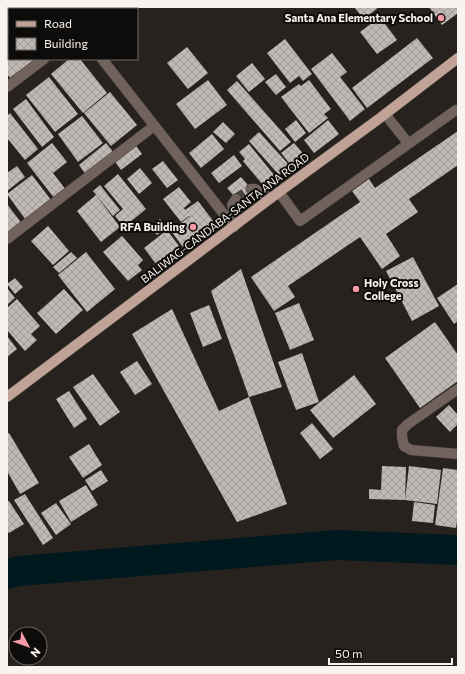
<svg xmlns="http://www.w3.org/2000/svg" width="465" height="674" viewBox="0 0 465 674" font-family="Commissioner,sans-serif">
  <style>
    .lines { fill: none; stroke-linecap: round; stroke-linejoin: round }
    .river { stroke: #00191f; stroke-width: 30 }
    .building { fill: url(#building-cross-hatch) }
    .minor-tunnel { stroke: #46413e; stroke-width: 10; stroke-dasharray: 10 5; stroke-linecap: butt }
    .minor-casing { stroke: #443f3b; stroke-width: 11 }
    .major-casing { stroke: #443f3b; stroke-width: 11 }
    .minor { stroke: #71625d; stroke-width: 10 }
    .major { stroke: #c1a296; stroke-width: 10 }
    .poi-dot { fill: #f49aa6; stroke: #0e0c0a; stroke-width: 1.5 }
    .labels { text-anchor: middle; stroke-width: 4; stroke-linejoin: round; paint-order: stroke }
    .poi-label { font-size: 11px; font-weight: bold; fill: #f7f3f0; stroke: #0e0c0a; text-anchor: end }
    .street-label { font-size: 11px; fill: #f7f3f0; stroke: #0e0c0a }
  </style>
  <defs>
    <pattern id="building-cross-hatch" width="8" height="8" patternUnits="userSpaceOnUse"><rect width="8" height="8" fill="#c0b9b3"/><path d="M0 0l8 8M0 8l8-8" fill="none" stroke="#a29d98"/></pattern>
  </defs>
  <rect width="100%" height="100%" fill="#27221e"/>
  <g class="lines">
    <!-- river -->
    <polyline class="river" points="7,574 19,571 337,545 458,550"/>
  </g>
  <!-- building -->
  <g class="building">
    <polygon points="81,7 105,7 103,9 82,9"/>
    <polygon points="354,7 379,7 364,19"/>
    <polygon points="429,7 456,7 458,10 458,13 442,25"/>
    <polygon points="380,17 397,40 377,54 360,32"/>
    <polygon points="7,24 9,26 9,49 7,50"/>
    <polygon points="417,38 433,58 367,108 352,88"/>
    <polygon points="285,39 312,74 303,81 299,76 290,83 267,53"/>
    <polygon points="187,47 208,73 188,89 167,63"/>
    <polygon points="9,51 9,59 37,59 12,80 7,74 7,53"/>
    <polygon points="332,53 347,72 340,77 365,109 350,121 311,69"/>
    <polygon points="69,59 80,59 107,93 83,113 51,74"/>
    <polygon points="252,63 265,79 249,92 236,76"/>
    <polygon points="276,74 286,87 276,95 265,82"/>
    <polygon points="49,77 78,114 55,132 26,95"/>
    <polygon points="208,80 227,105 195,129 176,104"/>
    <polygon points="309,80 331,109 324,114 328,118 309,133 281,97 299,84 301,86"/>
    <polygon points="237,81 291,142 280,151 227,90"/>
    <polygon points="110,92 137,125 111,146 84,113"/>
    <polygon points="26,99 54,137 42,147 13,109"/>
    <polygon points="10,113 38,149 25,160 7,138 7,116"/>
    <polygon points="82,116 103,143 78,162 58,134"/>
    <polygon points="296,120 306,133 295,142 285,129"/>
    <polygon points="328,120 339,134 314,153 304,140"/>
    <polygon points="223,122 235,134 226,143 213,132"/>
    <polygon points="458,131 458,165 409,199 418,212 386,234 400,256 382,269 360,237 288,286 295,297 274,311 251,277 360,202 352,191 369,179 375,188"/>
    <polygon points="259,132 290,166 279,175 249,141"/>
    <polygon points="212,134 224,149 201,168 189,153"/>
    <polygon points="52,143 67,162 53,173 66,190 55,199 27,163"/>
    <polygon points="106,143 114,153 86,175 79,165"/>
    <polygon points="134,143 142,154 121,170 113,159"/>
    <polygon points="294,143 306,157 293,168 281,153"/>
    <polygon points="249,144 279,181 267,190 243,161 245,159 239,152"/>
    <polygon points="234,155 242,166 219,183 211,173"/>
    <polygon points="163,161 178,180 167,188 152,169"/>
    <polygon points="17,166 25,177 7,191 7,173"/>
    <polygon points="140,168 152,183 139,194 127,179"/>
    <polygon points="118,174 146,209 124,227 115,216 123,209 104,186"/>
    <polygon points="32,175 51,200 25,219 7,194"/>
    <polygon points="241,177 254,192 240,203 227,188"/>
    <polygon points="100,185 120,210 113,216 93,191"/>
    <polygon points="179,187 191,202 184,208 185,210 198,201 214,222 183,247 171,231 190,216 189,216 181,222 163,199"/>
    <polygon points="96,195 120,227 101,242 77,211"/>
    <polygon points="7,204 23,225 7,238"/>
    <polygon points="160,219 167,227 157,235 150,227"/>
    <polygon points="48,226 69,251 53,265 31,241"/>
    <polygon points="167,230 179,246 156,264 144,248"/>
    <polygon points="122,236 143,260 138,265 142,270 128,281 103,252"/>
    <polygon points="71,252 77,258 59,273 53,267"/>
    <polygon points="86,252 115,289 87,312 58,275"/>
    <polygon points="413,257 439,306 412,321 386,271"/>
    <polygon points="241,269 282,387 249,397 211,291"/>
    <polygon points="15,278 23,287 15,294 7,284"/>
    <polygon points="458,284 458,321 454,324 437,298"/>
    <polygon points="7,288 15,298 7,305"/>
    <polygon points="64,289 83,310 56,334 37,313"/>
    <polygon points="17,299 40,326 31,334 37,340 25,351 7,330 7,308"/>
    <polygon points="299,303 314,340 290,350 275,313"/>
    <polygon points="209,305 222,339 203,347 190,313"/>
    <polygon points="172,309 219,411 249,397 287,504 237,522 132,334"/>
    <polygon points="435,322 458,355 458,381 420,408 385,358"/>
    <polygon points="7,336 17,349 7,357"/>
    <polygon points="302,353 319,402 296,410 278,362"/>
    <polygon points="137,361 152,384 135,395 120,372"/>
    <polygon points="93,374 120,412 100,426 73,387"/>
    <polygon points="354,375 376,404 333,438 310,410"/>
    <polygon points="69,391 87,419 74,428 56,399"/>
    <polygon points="449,405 458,415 458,424 450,432 436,417"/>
    <polygon points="312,423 333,449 320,459 300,433"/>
    <polygon points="9,433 39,483 20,494 7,471 7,434"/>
    <polygon points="89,444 102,465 83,478 69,457"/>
    <polygon points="382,466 406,467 405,500 369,499 369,489 381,490"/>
    <polygon points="409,466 441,470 437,504 405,500"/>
    <polygon points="443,468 458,470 458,514 456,528 435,525"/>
    <polygon points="101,470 108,481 92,491 85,480"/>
    <polygon points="86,485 98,505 71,522 59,501"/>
    <polygon points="25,494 53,538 43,545 14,500"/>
    <polygon points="9,501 24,524 9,533 7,530 7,502"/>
    <polygon points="414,502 435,505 433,523 412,521"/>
    <polygon points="56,503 71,524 56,535 41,513"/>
  </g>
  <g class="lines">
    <!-- minor-tunnel -->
    <polyline class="minor-tunnel" points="236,199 251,189"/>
    <defs>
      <g id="minor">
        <polyline points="61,7 63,9"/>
        <polyline points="102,59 234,227"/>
        <polyline points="7,87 44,59"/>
        <polyline points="385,114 408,143"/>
        <polyline points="251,189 255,189 270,198"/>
        <polyline points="279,192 300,221 456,110"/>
        <polyline points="236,199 232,205 238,223"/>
        <polyline points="7,239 154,126"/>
        <polyline points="458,389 408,424 402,430 402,437 404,446 411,450 458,454"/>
      </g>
      <polyline id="major" points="7,397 279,192 380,118 458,58"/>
    </defs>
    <!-- minor casing -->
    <use href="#minor" class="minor-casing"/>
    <!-- major casing -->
    <use href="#major" class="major-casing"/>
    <!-- minor -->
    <use href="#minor" class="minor"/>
    <!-- major -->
    <use href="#major" class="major"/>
  </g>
  <!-- markers -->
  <g class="poi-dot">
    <circle cx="441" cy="18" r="4"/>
    <circle cx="193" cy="227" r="4"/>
    <circle cx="356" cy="289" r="4"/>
  </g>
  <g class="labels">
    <!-- poi labels -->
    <g class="poi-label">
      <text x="433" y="22">Santa Ana Elementary School</text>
      <text x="185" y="231">RFA Building</text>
      <text x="364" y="287" text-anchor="start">Holy Cross<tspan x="364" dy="13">College</tspan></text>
    </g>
    <!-- street labels -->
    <g class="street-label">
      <text transform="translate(225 218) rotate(-37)" y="4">BALIWAG-CANDABA-SANTA ANA ROAD</text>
    </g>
  </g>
  <!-- border -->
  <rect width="465" height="674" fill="none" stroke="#f7f3f0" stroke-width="16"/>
  <!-- legend -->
  <rect x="8" y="8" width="130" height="52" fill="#0e0c0a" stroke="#6b6866"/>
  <rect x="16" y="21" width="20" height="6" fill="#c1a296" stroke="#6b6866"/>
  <text x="44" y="28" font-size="12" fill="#f7f3f0">Road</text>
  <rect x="16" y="38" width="20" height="12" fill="url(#building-cross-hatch)" stroke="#6b6866"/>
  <text x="44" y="48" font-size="12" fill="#f7f3f0">Building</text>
  <!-- north arrow -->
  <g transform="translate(28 646) rotate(131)"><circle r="19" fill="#0e0c0a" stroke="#6b6866"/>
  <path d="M0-3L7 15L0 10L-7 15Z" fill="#f49aa6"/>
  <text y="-6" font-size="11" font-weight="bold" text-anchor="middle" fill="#f7f3f0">N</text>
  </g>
  <!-- scale -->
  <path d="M329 658v6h123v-6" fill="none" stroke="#f7f3f0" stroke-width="2"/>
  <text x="335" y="658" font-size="12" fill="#f7f3f0" stroke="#0e0c0a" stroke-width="3" paint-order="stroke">50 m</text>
</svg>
